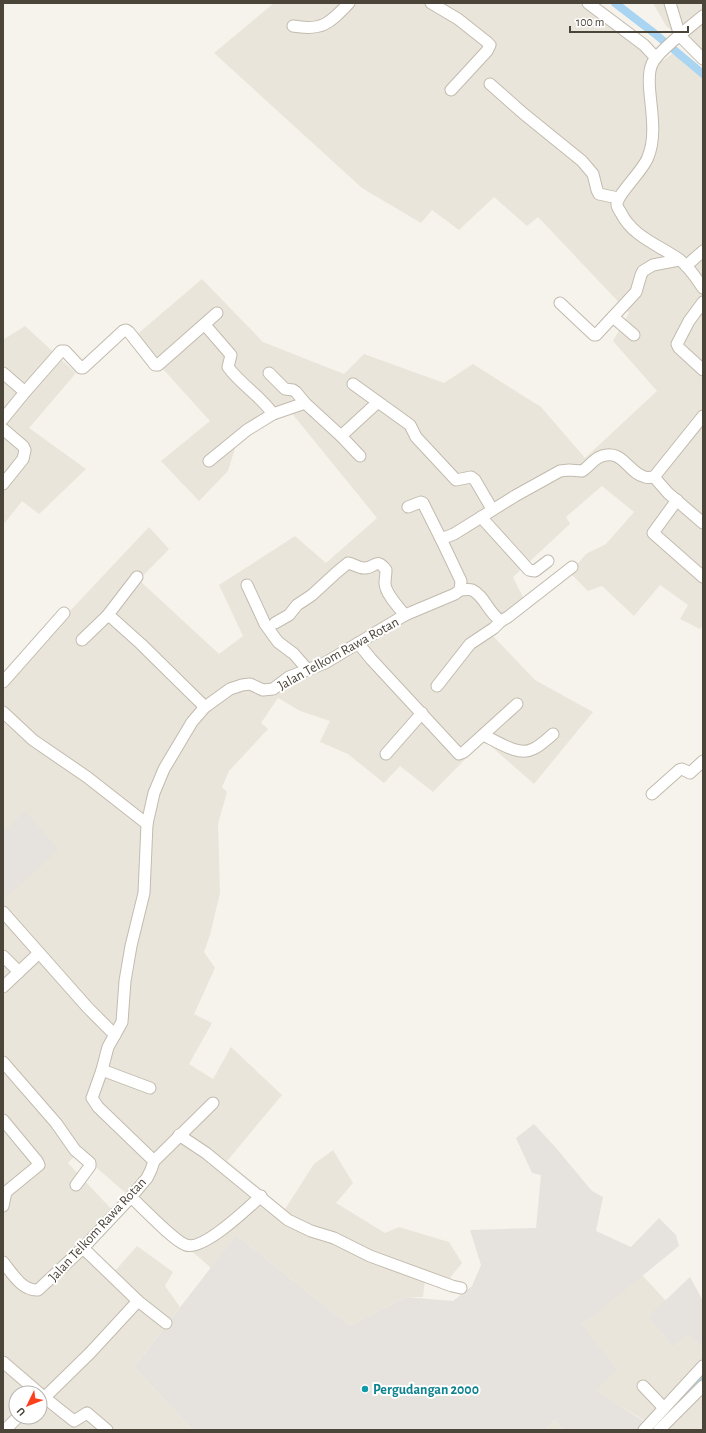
<svg xmlns="http://www.w3.org/2000/svg" width="706" height="1433" viewBox="0 0 706 1433" font-family="'Alegreya Sans',sans-serif">
  <style>
    .residential { fill: #eae5da; fill-rule: evenodd }
    .industrial { fill: #e6e2dd }
    .lines { fill: none; stroke-linecap: round; stroke-linejoin: round }
    .canal { stroke: #a9d4f2; stroke-width: 8 }
    .minor-casing { stroke: #c2bbae; stroke-width: 13 }
    .minor { stroke: #fff; stroke-width: 11 }
    .culture-dot { fill: #0f9aa8; stroke: #fff; stroke-width: 1.5 }
    .labels { text-anchor: middle; stroke-width: 4; stroke-linejoin: round; paint-order: stroke }
    .street-label { font-size: 14px; fill: #4b4439; stroke: #fff }
    .culture-label { font-size: 14px; font-weight: bold; fill: #0d838f; stroke: #fff; text-anchor: start }
  </style>
  <rect width="100%" height="100%" fill="#f6f3ec"/>
  <!-- residential -->
  <g class="residential">
    <path d="M 274,3 L 586,3 L 627,32 L 664,60 L 676,51 L 703,77 L 703,626 L 700,629 L 680,619 L 688,605 L 660,585 L 634,616 L 602,586 L 588,591 L 570,573 L 586,554 L 606,544 L 634,512 L 602,486 L 566,517 L 570,524 L 513,577 L 527,605 L 492,635 L 535,680 L 593,712 L 534,784 L 484,740 L 433,792 L 400,766 L 384,783 L 348,754 L 320,742 L 330,721 L 300,711 L 278,698 L 261,723 L 268,729 L 229,771 L 222,787 L 227,792 L 218,824 L 220,893 L 210,935 L 204,952 L 215,968 L 194,1014 L 212,1023 L 189,1064 L 213,1079 L 231,1047 L 282,1095 L 227,1161 L 285,1209 L 314,1164 L 333,1150 L 353,1183 L 336,1203 L 385,1233 L 399,1227 L 449,1242 L 462,1263 L 445,1284 L 425,1280 L 423,1297 L 406,1297 L 350,1326 L 236,1235 L 211,1268 L 97,1168 L 80,1150 L 68,1163 L 118,1216 L 88,1248 L 114,1272 L 137,1246 L 173,1272 L 165,1286 L 180,1307 L 134,1367 L 193,1430 L 3,1430 L 3,682 L 149,527 L 169,549 L 139,580 L 219,654 L 243,636 L 219,585 L 295,536 L 326,563 L 377,518 L 290,411 L 237,442 L 228,471 L 199,501 L 161,461 L 210,421 L 134,337 L 202,279 L 263,342 L 344,374 L 364,354 L 444,383 L 473,364 L 541,407 L 585,458 L 657,391 L 613,341 L 629,313 L 538,217 L 527,226 L 494,197 L 459,230 L 432,210 L 421,223 L 362,188 L 214,53 ZM 16,1393 L 40,1393 L 40,1417 L 16,1417 Z"/>
    <polygon points="653,3 703,3 703,56 666,26"/>
    <polygon points="25,326 76,373 29,428 86,469 39,514 22,501 3,525 3,340"/>
    <polygon points="642,1275 666,1301 648,1317 673,1347 688,1335 703,1348 703,1430 637,1430 645,1421 594,1390 582,1325"/>
    <polygon points="554,1420 565,1430 545,1430"/>
  </g>
  <!-- industrial -->
  <g class="industrial">
    <polygon points="25,810 58,850 3,900 3,833"/>
    <polygon points="534,1124 556,1148 592,1191 603,1197 596,1231 631,1247 659,1218 676,1235 679,1246 582,1325 617,1370 595,1390 645,1422 637,1430 565,1430 554,1420 545,1430 193,1430 134,1367 236,1235 350,1326 406,1297 453,1301 472,1286 481,1265 470,1230 536,1228 541,1175 532,1173 516,1138"/>
    <polygon points="690,1277 703,1301 703,1348 688,1335 673,1347 648,1317"/>
  </g>
  <g class="lines">
    <!-- canal -->
    <g class="canal">
      <polyline points="615,3 654,33 703,74"/>
      <polyline points="654,1426 688,1394 703,1375"/>
    </g>
    <defs>
      <g id="minor">
        <polyline points="431,3 458,19 487,42 490,45 487,51 451,90"/>
        <polyline points="588,3 644,45 656,58"/>
        <polyline points="670,3 680,36 703,59"/>
        <path d="M 703,16 C 692,25 656,53 652,64 C 648,72 649,84 650,94 C 652,114 656,138 648,157 C 644,170 616,195 617,205 C 617,207 620,211 621,213 C 633,237 659,245 680,260 C 690,268 696,278 703,288"/>
        <path d="M 293,26 C 322,31 329,24 349,3"/>
        <polyline points="490,84 524,114 582,161 593,174 597,190 599,194 618,198"/>
        <polyline points="686,266 703,251"/>
        <polyline points="703,302 689,321 677,344 679,348 703,370"/>
        <polyline points="560,303 594,335 596,335 636,292 641,275 643,271 653,265 679,260"/>
        <polyline points="613,317 634,335"/>
        <path d="M 205,325 L 231,355 L 228,367 C 241,385 261,396 273,414"/>
        <polyline points="3,373 25,392"/>
        <polyline points="269,373 285,389 293,390 296,392 305,403 341,436 378,402"/>
        <polyline points="353,384 410,425 416,437 456,480 471,477 475,480 492,509"/>
        <polyline points="3,419 25,392 61,351 65,351 81,368 83,368 123,331 126,330 129,332 155,365 158,365 217,313"/>
        <polyline points="3,429 23,446 25,450 23,459 3,484"/>
        <polyline points="341,436 360,456"/>
        <polyline points="209,461 247,430 273,414 305,403"/>
        <polyline points="654,477 668,493 703,523"/>
        <polyline points="677,500 653,533 703,577"/>
        <polyline points="408,507 421,502 423,503 441,539"/>
        <polyline points="481,517 529,570 535,571 548,561"/>
        <polyline points="247,585 265,624 278,642 294,654 307,669"/>
        <path d="M 460,590 C 463,590 469,589 472,590 C 485,596 488,613 501,621 L 508,617 L 572,567"/>
        <polyline points="107,616 137,577"/>
        <path d="M 275,623 L 289,615 L 297,605 L 312,595 L 337,572 L 348,563 C 354,564 358,568 364,568 C 375,569 376,556 386,570 C 386,575 385,579 385,583 C 385,593 399,608 405,615"/>
        <polyline points="82,640 107,616 112,618 141,644 205,707"/>
        <polyline points="358,643 371,659 459,754 464,752 517,704"/>
        <polyline points="3,682 64,613"/>
        <polyline points="437,686 470,644 494,628 501,621"/>
        <polyline points="3,712 33,740 87,777 147,824"/>
        <path d="M 483,735 C 497,741 518,757 533,749 C 540,746 547,739 553,734"/>
        <polyline points="386,754 422,713"/>
        <polyline points="652,794 679,770 682,769 690,773 703,761"/>
        <polyline points="3,912 88,1008 115,1035"/>
        <polyline points="3,956 19,972"/>
        <polyline points="3,987 39,953"/>
        <polyline points="3,1062 56,1123 75,1150 90,1163 90,1166 76,1185"/>
        <polyline points="102,1070 150,1088"/>
        <polyline points="3,1120 37,1161 39,1165 6,1192 3,1206"/>
        <polyline points="179,1135 206,1153 288,1220 311,1231 334,1238 370,1256 452,1286 461,1288"/>
        <polyline points="154,1161 213,1103"/>
        <path d="M 131,1197 C 142,1207 174,1241 186,1245 C 203,1251 248,1208 261,1196"/>
        <polyline points="83,1248 138,1301 166,1323"/>
        <path d="M 3,1262 C 12,1273 22,1291 38,1290 L 83,1248 L 131,1197 L 147,1178 L 151,1170 L 154,1161 L 98,1107 L 92,1098 L 102,1070 L 108,1047 L 122,1022 L 125,981 L 131,946 L 144,893 L 147,824 L 154,793 L 164,769 L 192,722 L 205,707 L 230,689 L 242,685 L 250,684 L 263,690 L 273,689 L 289,677 L 325,663 L 405,615 L 455,594 L 460,590 L 461,581 L 441,539 L 454,534 L 515,496 L 560,471 L 569,470 L 582,471 C 589,467 594,458 602,456 C 623,449 628,473 645,477 C 647,478 651,477 654,477 L 703,416"/>
        <polyline points="3,1362 39,1393"/>
        <polyline points="643,1386 664,1408"/>
        <polyline points="40,1394 74,1421 87,1413 107,1430"/>
        <polyline points="44,1398 90,1353 138,1301"/>
        <polyline points="5,1430 18,1417"/>
        <polyline points="644,1430 703,1366"/>
        <polyline points="659,1430 703,1386"/>
      </g>
    </defs>
    <!-- minor casing -->
    <use href="#minor" class="minor-casing"/>
    <!-- minor -->
    <use href="#minor" class="minor"/>
  </g>
  <!-- markers -->
  <circle class="culture-dot" cx="365" cy="1389" r="4"/>
  <g class="labels">
    <!-- street labels -->
    <g class="street-label">
      <text transform="translate(338 653) rotate(-29)" y="5">Jalan Telkom Rawa Rotan</text>
      <text transform="translate(97 1229) rotate(-47)" y="5">Jalan Telkom Rawa Rotan</text>
    </g>
    <!-- culture labels -->
    <g class="culture-label">
      <text x="373" y="1394">Pergudangan 2000</text>
    </g>
  </g>
  <!-- border -->
  <rect width="706" height="1433" fill="none" stroke="#4b4439" stroke-width="8"/>
  <!-- north arrow -->
  <g transform="translate(28 1405) rotate(227)"><circle r="19" fill="#ffffff" stroke="#b7b4b0"/>
  <path d="M0-3L7 15L0 10L-7 15Z" fill="#fc3f1d"/>
  <text y="-6" font-size="11" font-weight="bold" text-anchor="middle" fill="#4b4439">U</text>
  </g>
  <!-- scale -->
  <path d="M570 26v6h118v-6" fill="none" stroke="#4b4439" stroke-width="2"/>
  <text x="576" y="26" font-size="12" fill="#4b4439" stroke="#ffffff" stroke-width="3" paint-order="stroke">100 m</text>
</svg>
